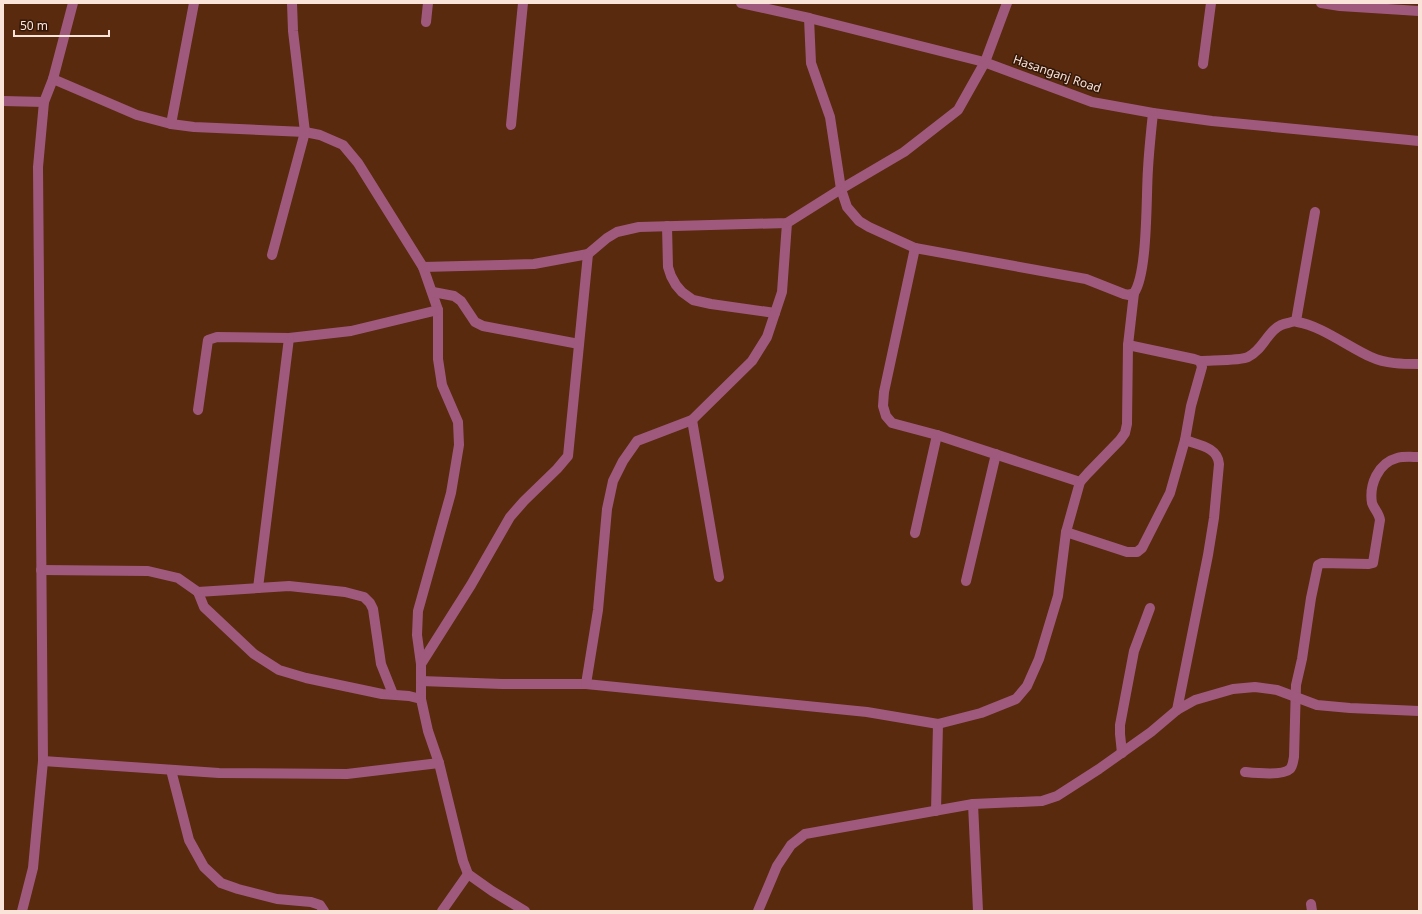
<svg xmlns="http://www.w3.org/2000/svg" width="1422" height="914" viewBox="0 0 1422 914" font-family="'Noto Sans',sans-serif">
  <style>
    .lines { fill: none; stroke-linecap: round; stroke-linejoin: round }
    .minor { stroke: #9f597d; stroke-width: 10 }
    .labels { text-anchor: middle; stroke-width: 3; stroke-linejoin: round; paint-order: stroke }
    .street-label { font-size: 12px; fill: #fae3d8; stroke: #331809 }
  </style>
  <rect width="100%" height="100%" fill="#592a0d"/>
  <g class="lines">
    <!-- minor -->
    <g class="minor">
      <polyline points="741,3 809,18 984,62 1092,102 1153,113 1212,121 1419,141"/>
      <polyline points="1321,3 1340,6 1419,11"/>
      <path d="M 809,18 L 811,63 L 830,117 L 841,189 L 847,207 L 859,221 L 869,227 L 915,248 L 1086,279 L 1124,294 L 1129,295 L 1134,293 C 1148,273 1146,196 1148,169 C 1149,150 1151,132 1153,113"/>
      <polyline points="426,22 428,3"/>
      <polyline points="1203,64 1211,3"/>
      <polyline points="53,79 137,115 171,124 194,127 305,132 320,135 343,145 358,163 423,267 438,310 438,359 442,385 458,422 459,445 451,493 418,611 417,635 421,664 421,699 428,731 439,763 463,861 468,874 492,891 525,911"/>
      <polyline points="3,101 44,102"/>
      <polyline points="171,124 194,3"/>
      <polyline points="511,125 523,3"/>
      <polyline points="667,226 668,267 671,276 676,285 682,292 693,300 711,304 775,313"/>
      <polyline points="915,248 884,392 883,406 886,416 892,423 937,435 1080,482"/>
      <polyline points="272,255 305,132 293,31 292,3"/>
      <polyline points="423,267 534,264 588,254 607,238 617,232 639,227 787,223 841,189 904,152 958,110 985,62 1007,3"/>
      <polyline points="433,292 454,296 461,301 475,322 483,326 579,344"/>
      <polyline points="1296,321 1315,212"/>
      <path d="M 1200,361 C 1210,360 1240,361 1248,357 C 1265,349 1268,326 1288,323 C 1291,322 1295,321 1297,322 C 1320,325 1350,348 1371,357 C 1386,364 1403,364 1419,364"/>
      <polyline points="198,410 208,340 217,337 289,338 351,331 438,310"/>
      <polyline points="692,420 719,577"/>
      <polyline points="1066,532 1127,552 1137,552 1142,548 1170,493 1185,440 1191,406 1202,367 1200,361 1194,359 1128,345"/>
      <polyline points="915,533 937,435"/>
      <polyline points="41,570 148,571 178,578 198,592 204,607 254,654 279,670 306,678 382,694 409,696 421,699"/>
      <polyline points="966,581 996,454"/>
      <polyline points="258,588 289,338"/>
      <polyline points="198,592 289,586 345,592 364,597 370,603 373,609 381,664 393,694"/>
      <polyline points="421,664 471,585 510,517 524,501 557,469 568,456 588,254"/>
      <polyline points="421,681 502,684 586,684 867,712 938,724 981,713 1016,699 1027,686 1039,659 1058,596 1066,532 1080,482 1088,473 1120,440 1125,433 1127,424 1128,345 1134,293"/>
      <polyline points="586,684 598,610 607,509 613,481 623,461 637,441 692,420 752,361 767,337 782,292 787,223"/>
      <path d="M 1177,710 L 1208,555 L 1214,518 L 1219,464 C 1218,447 1198,445 1185,440"/>
      <polyline points="1122,753 1120,734 1120,725 1134,651 1150,608"/>
      <polyline points="43,761 219,773 347,774 439,763"/>
      <polyline points="171,770 189,840 204,867 221,883 238,889 277,899 311,902 320,905 324,911"/>
      <path d="M 1245,772 C 1255,773 1283,776 1290,769 C 1293,766 1293,761 1294,757 L 1296,685 L 1302,659 L 1311,598 L 1318,565 L 1322,563 L 1369,564 L 1373,563 L 1380,520 C 1379,513 1374,509 1372,503 C 1369,485 1378,463 1397,458 C 1404,456 1412,457 1419,457"/>
      <polyline points="973,804 978,911"/>
      <polyline points="936,811 938,724"/>
      <polyline points="1311,904 1312,911"/>
      <polyline points="22,911 33,868 43,761 38,167 44,102 53,79 73,3"/>
      <polyline points="442,911 468,874"/>
      <polyline points="758,911 777,866 791,845 805,834 973,804 1042,801 1057,796 1099,769 1151,732 1177,710 1195,700 1233,689 1255,687 1277,690 1317,705 1350,708 1419,711"/>
    </g>
  </g>
  <g class="labels">
    <!-- street labels -->
    <g class="street-label">
      <text transform="translate(1057 74) rotate(19)" y="4">Hasanganj Road</text>
    </g>
  </g>
  <!-- border -->
  <rect width="1422" height="914" fill="none" stroke="#fae3d8" stroke-width="8"/>
  <!-- scale -->
  <path d="M14 30v6h95v-6" fill="none" stroke="#fae3d8" stroke-width="2"/>
  <text x="20" y="30" font-size="12" fill="#fae3d8" stroke="#331809" stroke-width="3" paint-order="stroke">50 m</text>
</svg>
